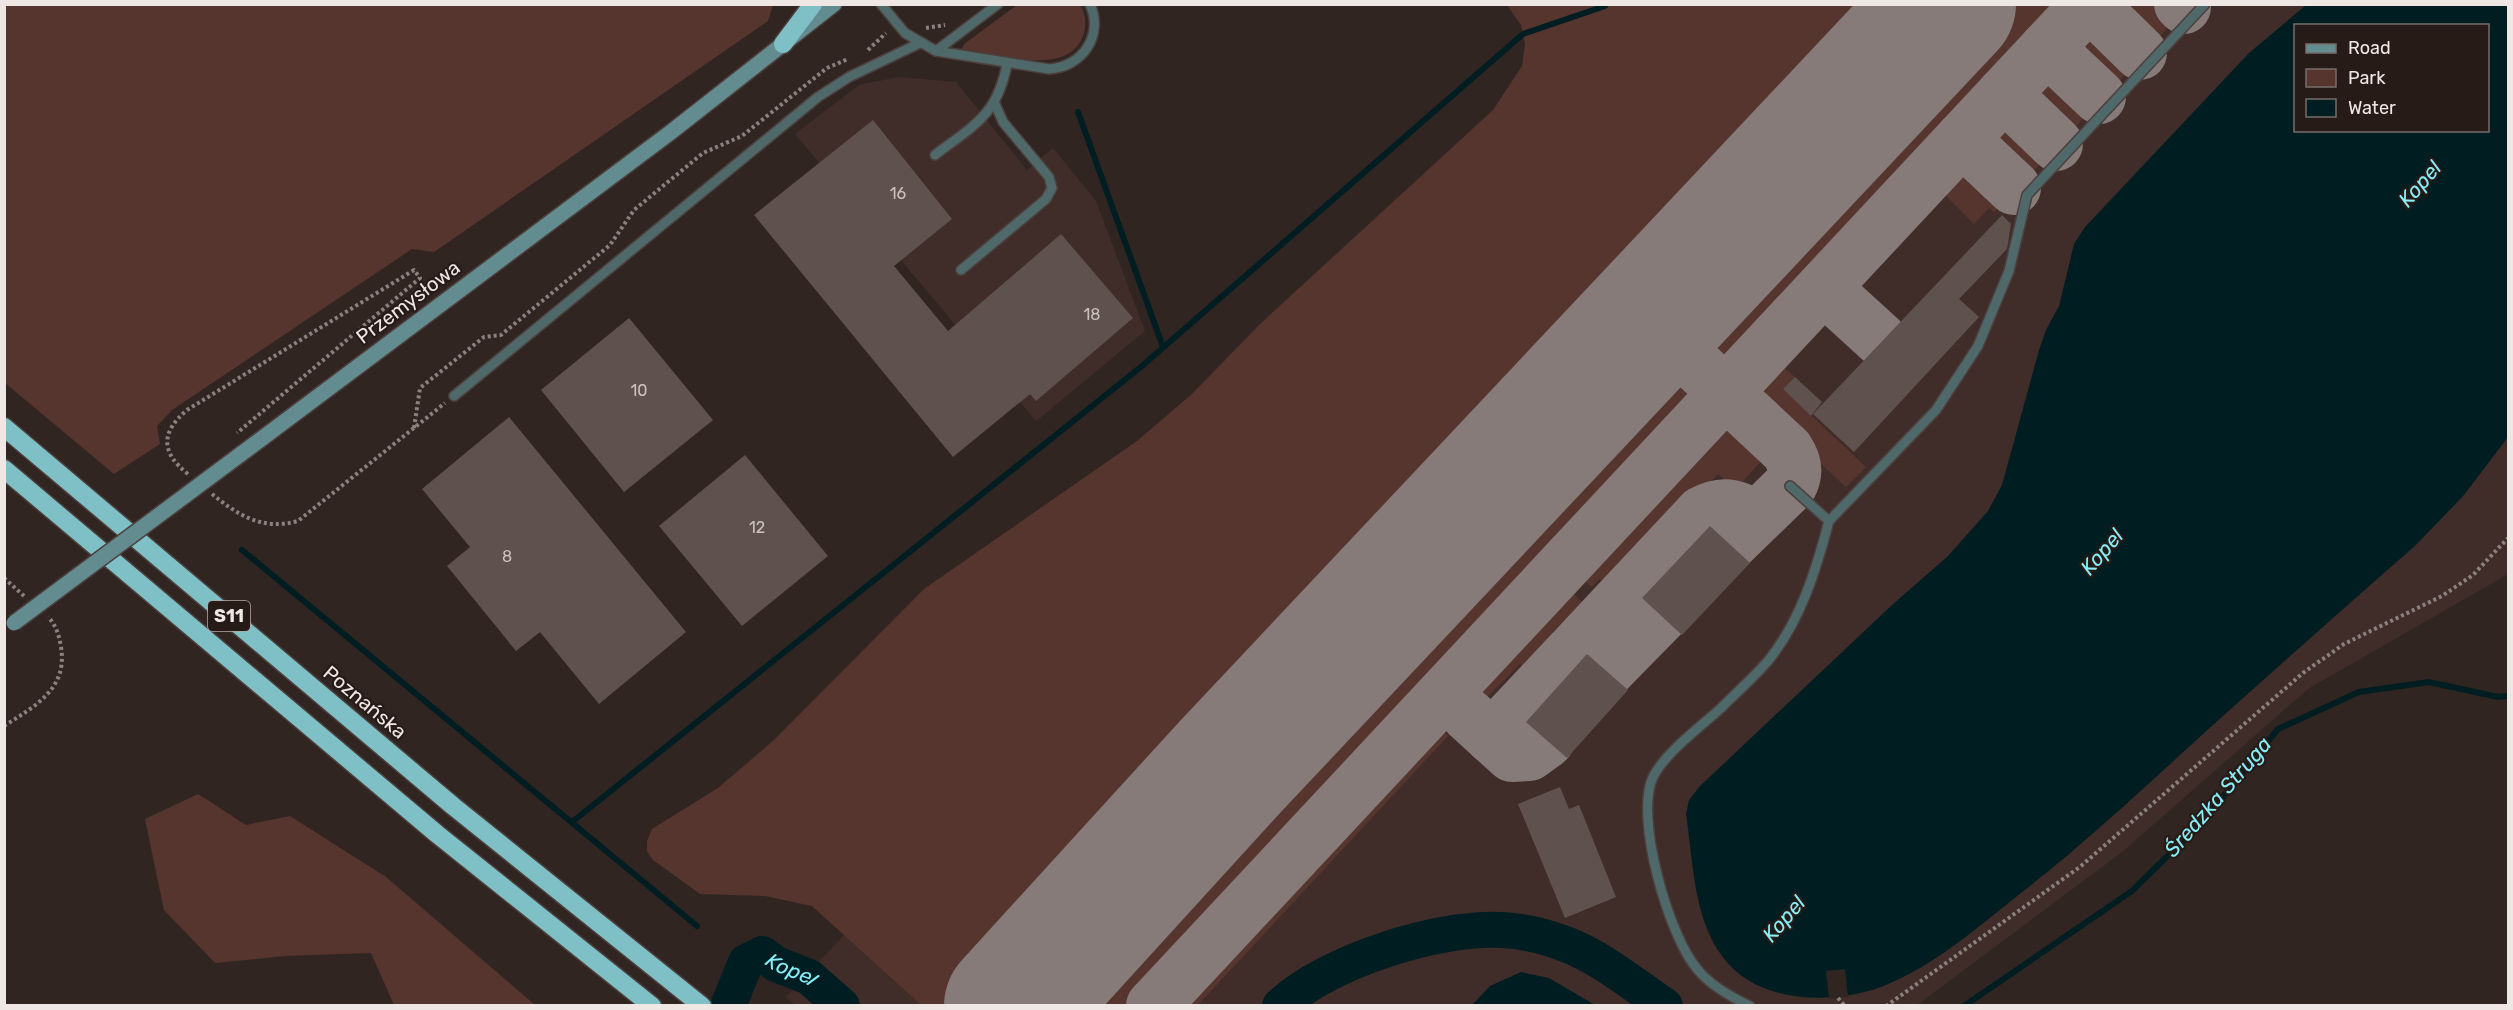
<svg xmlns="http://www.w3.org/2000/svg" width="2513" height="1010" viewBox="0 0 2513 1010" font-family="Rubik,sans-serif">
  <style>
    .built { fill: #402d29; fill-rule: evenodd }
    .green { fill: #56352e }
    .water { fill: #001e21; fill-rule: evenodd }
    .pier { fill: #312522 }
    .lines { fill: none; stroke-linecap: round; stroke-linejoin: round }
    .stream { stroke: #001e21; stroke-width: 6 }
    .river { stroke: #001e21; stroke-width: 36 }
    .taxiway { stroke: #867b78; stroke-width: 54 }
    .runway { stroke: #867b78; stroke-width: 136 }
    .building { fill: #5f524e }
    .lane-casing { stroke: #4c403d; stroke-width: 12 }
    .secondary-casing { stroke: #4c403d; stroke-width: 18 }
    .highway-casing { stroke: #4c403d; stroke-width: 21 }
    .path { stroke: #8b817e; stroke-width: 4; stroke-dasharray: 3 3; stroke-linecap: butt }
    .lane { stroke: #4f686a; stroke-width: 9 }
    .secondary { stroke: #638c90; stroke-width: 15 }
    .highway { stroke: #7fc0c7; stroke-width: 18 }
    .secondary-bridge-casing { stroke: #4c403d; stroke-width: 18; stroke-linecap: butt }
    .secondary-bridge { stroke: #638c90; stroke-width: 15 }
    .labels { text-anchor: middle; stroke-width: 4.5; stroke-linejoin: round; paint-order: stroke }
    .number-label { font-size: 16px; fill: #cbc2be }
    .shield { fill: #271b18; stroke: #b3aaa7; stroke-width: 1.5 }
    .shield-label { font-size: 18px; font-weight: bold; fill: #efe7e4 }
    .street-label { font-size: 20px; fill: #efe7e4; stroke: #271b18 }
    .water-label { font-size: 21px; font-style: italic; fill: #87edf7; stroke: #271b18 }
  </style>
  <rect width="100%" height="100%" fill="#312522"/>
  <!-- built -->
  <g class="built">
    <path d="M 1715,5 L 2508,5 L 2508,574 L 2308,689 L 2122,852 L 1917,1005 L 796,1006 L 786,997 ZM 2296,26 L 2488,26 L 2488,130 L 2296,130 Z"/>
    <polygon points="898,77 956,82 1027,170 1053,148 1096,201 1145,331 1036,421 795,134 859,85"/>
  </g>
  <!-- green -->
  <g class="green">
    <polygon points="4,5 5,4 773,5 768,21 434,252 412,249 172,410 157,426 160,444 114,474 5,383"/>
    <path d="M 1017,5 L 1080,5 C 1086,15 1087,24 1083,36 C 1067,78 997,54 962,49 L 964,44 Z"/>
    <polygon points="1507,5 1906,5 966,1005 921,1005 812,906 765,896 700,894 653,860 647,851 647,841 652,829 718,788 774,740 924,589 1137,441 1193,393 1260,324 1493,110 1522,66 1525,44 1521,25"/>
    <polygon points="1983,5 2072,5 1732,368 1718,368 1688,340 1686,322"/>
    <polygon points="2108,5 2167,5 2179,16 2150,47 2109,8"/>
    <polygon points="2086,23 2096,23 2137,62 2108,93 2067,53 2066,45"/>
    <polygon points="2052,68 2094,107 2066,137 2024,99 2024,91 2044,69"/>
    <polygon points="2011,113 2051,152 2023,183 1982,144 1981,136 2002,114"/>
    <polygon points="1960,159 1969,159 2009,197 1994,212 1989,208 1974,224 1936,186"/>
    <polygon points="1652,359 1671,359 1702,387 1702,399 1135,1005 1047,1005"/>
    <polygon points="1781,365 1795,377 1783,389 1866,467 1846,487 1762,410 1767,404 1762,403 1759,406 1750,398 1750,385 1768,366"/>
    <polygon points="1720,416 1732,416 1765,445 1764,458 1736,489 1718,474 1632,568 1621,560 1602,581 1599,579 1592,587 1582,579 1581,566"/>
    <polygon points="1558,589 1570,590 1582,602 1552,632 1562,642 1497,710 1492,703 1525,668 1520,664 1487,697 1474,677"/>
    <polygon points="1429,725 1449,735 1198,1005 1167,1005"/>
    <polygon points="198,794 246,825 290,816 386,877 535,1005 394,1005 371,953 286,956 215,963 164,910 145,819"/>
  </g>
  <!-- water -->
  <g class="water">
    <path d="M 2306,5 L 2508,5 L 2508,437 L 2464,495 L 2415,546 C 2347,605 2280,665 2213,725 C 2149,783 2088,841 2021,893 C 1978,927 1933,967 1881,987 C 1831,1005 1756,1004 1722,956 C 1693,917 1693,860 1686,814 L 1689,800 L 1700,786 L 1892,605 L 1948,556 L 1988,511 L 2002,485 L 2039,350 L 2046,330 L 2059,306 L 2074,244 L 2085,227 L 2249,53 ZM 2296,26 L 2488,26 L 2488,130 L 2296,130 Z"/>
    <polygon points="1521,972 1549,978 1595,1005 1472,1005 1490,986"/>
  </g>
  <!-- pier -->
  <polygon class="pier" points="1845,969 1848,997 1829,999 1826,971"/>
  <g class="lines">
    <!-- stream -->
    <g class="stream">
      <polyline points="1078,112 1163,347"/>
      <polyline points="242,550 697,926"/>
      <polyline points="572,822 1142,366 1523,34 1605,6"/>
      <polyline points="1964,1006 2132,891 2205,819 2278,729 2359,692 2429,682 2498,697 2508,696"/>
    </g>
    <!-- river -->
    <g class="river">
      <path id="s1" d="M 728,1006 L 746,962 L 762,954 L 776,964 L 809,977 L 842,1006"/>
      <path d="M 1280,1006 C 1326,962 1439,926 1502,930 C 1523,931 1548,937 1568,945 C 1603,959 1634,985 1665,1006"/>
    </g>
    <!-- taxiway -->
    <g class="taxiway">
      <polyline points="2090,4 2140,53"/>
      <polyline points="2181,4 2184,7"/>
      <polyline points="2047,48 2099,97"/>
      <polyline points="2004,94 2056,144"/>
      <polyline points="1962,139 2014,188"/>
      <polyline points="1824,288 1881,340"/>
      <path d="M 1650,322 L 1787,450 C 1795,462 1797,473 1790,486 L 1730,544"/>
      <polyline points="1607,671 1661,616"/>
      <polyline points="1468,715 1512,755 1529,754 1547,741"/>
      <path d="M 1492,737 L 1702,513 C 1722,502 1738,505 1755,519"/>
      <polyline points="1014,1006 1020,997"/>
      <polyline points="1153,1006 2088,4"/>
    </g>
    <!-- runway -->
    <polyline class="runway" points="1012,1006 1230,767 1948,4"/>
  </g>
  <!-- building -->
  <g class="building">
    <polygon points="873,120 952,219 894,266 948,331 1061,234 1133,318 1036,401 1030,394 953,457 754,215"/>
    <polygon points="2002,215 2011,224 2007,249 1959,299 1979,317 1854,452 1813,414"/>
    <polygon points="629,318 713,420 624,492 541,390"/>
    <polygon points="1795,377 1822,402 1811,416 1783,389"/>
    <polygon points="509,417 686,632 599,704 540,632 516,651 447,566 470,547 422,489"/>
    <polygon points="745,455 828,556 742,626 659,526"/>
    <polygon points="1710,526 1750,563 1682,635 1642,598"/>
    <polygon points="1587,654 1628,690 1567,758 1526,722"/>
    <polygon points="1560,787 1569,809 1579,805 1616,897 1565,918 1518,804"/>
  </g>
  <g class="lines">
    <defs>
      <g id="lane">
        <path d="M 881,4 L 905,33 L 936,51 L 1049,69 C 1082,67 1104,36 1090,4"/>
        <polyline points="936,51 998,4"/>
        <path d="M 935,155 C 974,125 997,116 1007,64"/>
        <polyline points="961,270 1046,199 1052,188 1049,177 1003,122 995,104"/>
        <polyline points="454,396 818,97 849,77 920,43"/>
        <polyline points="1829,521 1936,410 1978,346 2009,271 2027,195 2205,4"/>
        <path d="M 1750,1006 C 1731,997 1711,986 1698,970 C 1669,938 1634,816 1653,777 C 1665,753 1700,727 1720,709 C 1736,693 1753,678 1768,661 C 1801,620 1816,570 1829,521 L 1790,486"/>
      </g>
      <polyline id="secondary" points="241,454 671,132 834,4"/>
      <g id="highway">
        <polyline points="783,44 813,4"/>
        <polyline points="4,427 453,806 702,1006"/>
        <polyline points="4,469 437,834 652,1006"/>
      </g>
    </defs>
    <!-- lane casing -->
    <use href="#lane" class="lane-casing"/>
    <!-- secondary casing -->
    <use href="#secondary" class="secondary-casing"/>
    <!-- highway casing -->
    <use href="#highway" class="highway-casing"/>
    <!-- path -->
    <g class="path">
      <polyline points="926,28 945,25"/>
      <polyline points="868,50 886,33"/>
      <polyline points="414,428 420,388 484,337 501,335 610,245 634,210 703,153 742,136 827,68 848,59"/>
      <path d="M 188,474 C 160,452 161,432 187,410 L 414,270 L 420,278 L 237,433"/>
      <path d="M 212,494 C 238,515 262,531 298,521 L 445,403"/>
      <polyline points="4,578 24,596"/>
      <path d="M 4,726 C 35,706 68,689 61,647 C 59,635 56,625 48,617"/>
      <polyline points="1838,998 1845,1006"/>
      <polyline points="1886,1006 2081,866 2303,673 2344,644 2442,596 2473,575 2508,538"/>
    </g>
    <!-- lane -->
    <use href="#lane" class="lane"/>
    <!-- secondary -->
    <use href="#secondary" class="secondary"/>
    <!-- highway -->
    <use href="#highway" class="highway"/>
    <defs>
      <polyline id="secondary-bridge" points="14,623 241,454"/>
    </defs>
    <!-- secondary-bridge casing -->
    <use href="#secondary-bridge" class="secondary-bridge-casing"/>
    <!-- secondary-bridge -->
    <use href="#secondary-bridge" class="secondary-bridge"/>
  </g>
  <g class="labels">
    <!-- number labels -->
    <g class="number-label">
      <text x="898" y="199">16</text>
      <text x="1092" y="320">18</text>
      <text x="639" y="396">10</text>
      <text x="757" y="533">12</text>
      <text x="507" y="562">8</text>
    </g>
    <!-- shield labels -->
    <rect class="shield" x="208" y="601" width="42" height="30" rx="4.5"/>
    <g class="shield-label">
      <text x="229" y="622">S11</text>
    </g>
    <!-- street labels -->
    <g class="street-label">
      <text transform="translate(408 302) rotate(-37)" y="7">Przemysłowa</text>
      <text transform="translate(365 702) rotate(40)" y="7">Poznańska</text>
    </g>
    <!-- water labels -->
    <g class="water-label">
      <text transform="translate(2420 184) rotate(-49)" y="7">Kopel</text>
      <text transform="translate(2102 552) rotate(-49)" y="7">Kopel</text>
      <text transform="translate(2218 797) rotate(-49)" y="7">Średzka Struga</text>
      <text transform="translate(1784 919) rotate(-49)" y="7">Kopel</text>
      <text dy="7" stroke="none"><textPath href="#s1" startOffset="99">Kopel</textPath></text>
    </g>
  </g>
  <!-- border -->
  <rect width="2513" height="1010" fill="none" stroke="#efe7e4" stroke-width="12"/>
  <!-- legend -->
  <rect x="2294" y="24" width="195" height="108" fill="#271b18" stroke="#776d6a" stroke-width="1.5"/>
  <rect x="2306" y="44" width="30" height="9" fill="#638c90" stroke="#776d6a" stroke-width="1.5"/>
  <text x="2348" y="54" font-size="18" fill="#efe7e4">Road</text>
  <rect x="2306" y="69" width="30" height="18" fill="#56352e" stroke="#776d6a" stroke-width="1.5"/>
  <text x="2348" y="84" font-size="18" fill="#efe7e4">Park</text>
  <rect x="2306" y="99" width="30" height="18" fill="#001e21" stroke="#776d6a" stroke-width="1.5"/>
  <text x="2348" y="114" font-size="18" fill="#efe7e4">Water</text>
</svg>
